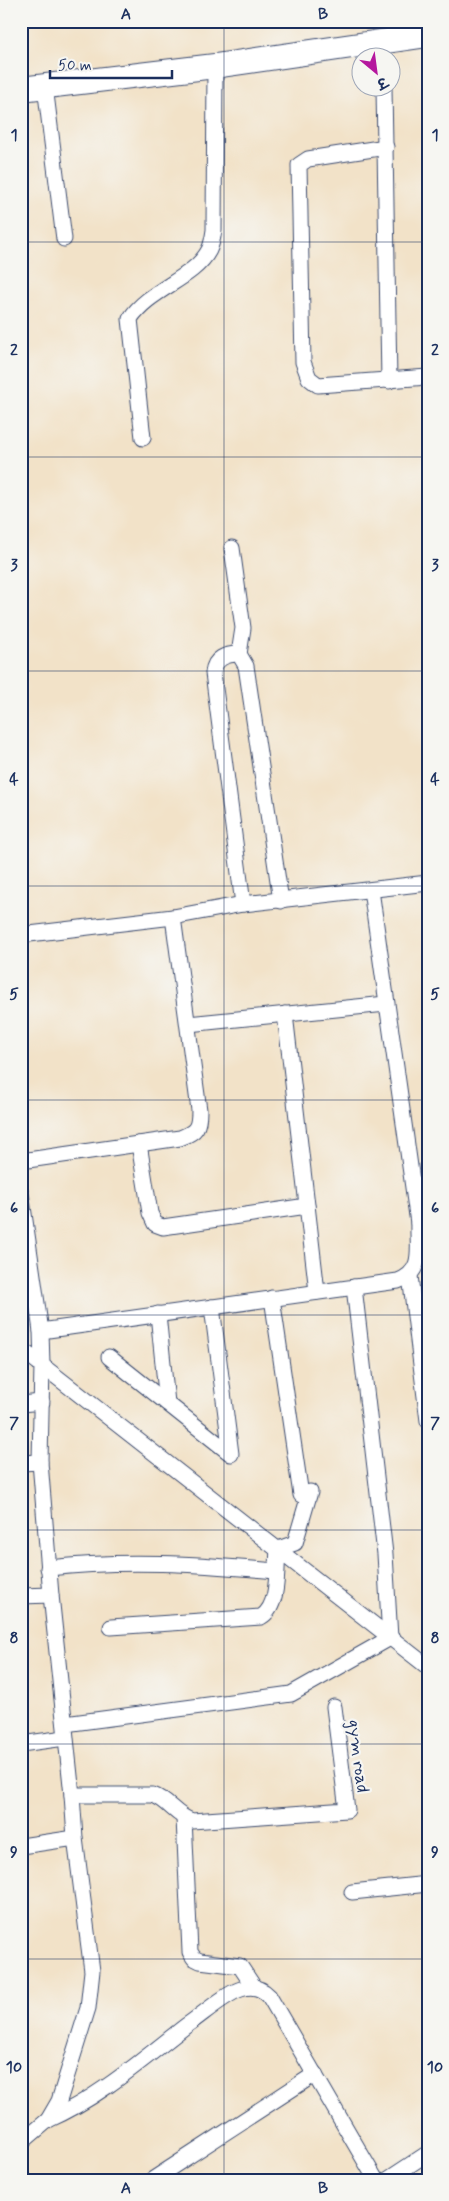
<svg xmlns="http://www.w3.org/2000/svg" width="449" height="2201" viewBox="0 0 449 2201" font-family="Mynerve,'Playpen Sans Deva',sans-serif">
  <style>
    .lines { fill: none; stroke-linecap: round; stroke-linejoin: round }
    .minor-casing { stroke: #3b4a6e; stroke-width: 17 }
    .primary-casing { stroke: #3b4a6e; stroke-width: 26 }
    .minor { stroke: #fff; stroke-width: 15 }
    .primary { stroke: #fff; stroke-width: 24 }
    .grid { fill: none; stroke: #1b2f5e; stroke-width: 1; stroke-opacity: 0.55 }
    .labels { text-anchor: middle; stroke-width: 4.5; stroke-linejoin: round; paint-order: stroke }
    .street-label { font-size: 18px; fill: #1b2f5e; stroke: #f6f6f2 }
    .neatline { fill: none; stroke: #1b2f5e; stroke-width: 2 }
    .grid-label { font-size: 16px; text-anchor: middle; font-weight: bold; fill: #1b2f5e }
  </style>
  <rect width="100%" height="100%" fill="#f6f6f2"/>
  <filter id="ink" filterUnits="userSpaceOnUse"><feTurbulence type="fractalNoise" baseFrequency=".02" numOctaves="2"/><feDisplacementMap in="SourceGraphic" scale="10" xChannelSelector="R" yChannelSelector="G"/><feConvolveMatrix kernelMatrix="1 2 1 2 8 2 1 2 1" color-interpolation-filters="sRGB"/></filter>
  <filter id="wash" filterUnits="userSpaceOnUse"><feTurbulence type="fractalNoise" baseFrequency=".0096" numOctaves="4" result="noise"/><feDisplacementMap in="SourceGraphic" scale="20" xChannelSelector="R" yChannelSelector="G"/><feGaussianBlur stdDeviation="1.12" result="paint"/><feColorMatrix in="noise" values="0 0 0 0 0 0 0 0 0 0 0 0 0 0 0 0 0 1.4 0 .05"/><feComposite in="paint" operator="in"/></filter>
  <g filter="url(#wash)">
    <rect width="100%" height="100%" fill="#f2e2c8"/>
  </g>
  <g filter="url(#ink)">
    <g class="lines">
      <defs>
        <g id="minor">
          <polyline points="45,86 64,239"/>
          <polyline points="384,88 389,381"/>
          <polyline points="386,147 308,159 299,165 303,362 309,378 318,385 428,377"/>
          <path d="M 143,438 L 130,319 C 149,289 194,279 209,250 C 212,244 213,237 214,230 L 215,66"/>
          <polyline points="232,548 243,628 239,654"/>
          <polyline points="371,890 418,1223"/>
          <path d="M 243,904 L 213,673 C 214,658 226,654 239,654 L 246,666 L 281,901"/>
          <polyline points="21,935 173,917 243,904 428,883"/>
          <polyline points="285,1014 317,1292"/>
          <polyline points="188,1024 386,1004"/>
          <polyline points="139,1144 150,1213 155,1224 163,1227 307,1206"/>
          <path d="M 21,1161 L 180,1138 C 197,1132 199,1127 199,1110 L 173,917"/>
          <polyline points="21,1193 41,1331 42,1365 40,1462 51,1595 72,1795 75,1838 92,1971 88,2008 59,2101 48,2120 21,2143"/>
          <polyline points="410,1276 428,1421"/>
          <polyline points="272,1298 301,1495"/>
          <polyline points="158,1314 167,1403"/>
          <path d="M 41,1331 L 398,1281 C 425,1271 417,1248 418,1223 L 428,1216"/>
          <polyline points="21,1349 428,1667"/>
          <polyline points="109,1357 231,1454 212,1307"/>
          <polyline points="21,1404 42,1402"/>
          <polyline points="21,1463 40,1462"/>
          <path d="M 48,1568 C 126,1559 198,1564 276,1571"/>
          <polyline points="21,1596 51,1595"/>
          <path d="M 111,1627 L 261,1617 C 280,1606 276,1569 278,1549 L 295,1543 L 310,1492"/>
          <polyline points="65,1724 291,1694 390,1638 385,1554 354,1287"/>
          <polyline points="21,1744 65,1738"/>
          <path d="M 72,1795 L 153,1795 C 168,1800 176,1816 192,1821 L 347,1810 L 334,1707"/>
          <polyline points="184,1818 190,1952 194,1958 200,1961 240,1966 254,1987"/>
          <polyline points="21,1846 75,1838"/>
          <polyline points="352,1892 428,1884"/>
          <path d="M 48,2120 C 99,2098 143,2059 187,2025 C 202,2015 225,1994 241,1989 C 253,1985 261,1988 269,1996 L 376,2180"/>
          <polyline points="21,2173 24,2180"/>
          <polyline points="152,2180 315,2074"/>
          <polyline points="387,2180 428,2153"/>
        </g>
        <polyline id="primary" points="21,89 215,66 428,35"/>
      </defs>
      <!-- minor casing -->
      <use href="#minor" class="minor-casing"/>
      <!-- primary casing -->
      <use href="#primary" class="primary-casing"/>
      <!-- minor -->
      <use href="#minor" class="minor"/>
      <!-- primary -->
      <use href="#primary" class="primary"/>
    </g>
  </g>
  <!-- grid -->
  <path class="grid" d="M 224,21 L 224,2180M 21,242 L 428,242M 21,457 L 428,457M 21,671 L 428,671M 21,886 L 428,886M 21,1100 L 428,1100M 21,1315 L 428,1315M 21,1530 L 428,1530M 21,1744 L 428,1744M 21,1959 L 428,1959"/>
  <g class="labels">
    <!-- street labels -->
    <g class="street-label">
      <text transform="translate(359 1756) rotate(83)" y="6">gym road</text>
    </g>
  </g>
  <!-- margin -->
  <rect width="449" height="2201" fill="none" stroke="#f6f6f2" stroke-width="55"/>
  <!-- north arrow -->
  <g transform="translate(376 72) rotate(151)"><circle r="24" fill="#f6f6f2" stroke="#9ea6b7"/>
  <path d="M0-4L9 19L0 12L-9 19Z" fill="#b5179e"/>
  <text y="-8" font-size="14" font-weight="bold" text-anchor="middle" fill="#1b2f5e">उ</text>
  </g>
  <!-- scale -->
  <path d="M50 70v8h122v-8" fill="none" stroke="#1b2f5e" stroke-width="2.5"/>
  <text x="58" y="70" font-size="15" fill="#1b2f5e" stroke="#f6f6f2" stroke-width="4" paint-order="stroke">50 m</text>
  <rect x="28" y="28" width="394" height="2146" class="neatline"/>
  <g class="grid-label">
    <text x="126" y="19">A</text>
    <text x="323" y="19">B</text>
    <text x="14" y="140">1</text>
    <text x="435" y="140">1</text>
    <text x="14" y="355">2</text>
    <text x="435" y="355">2</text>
    <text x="14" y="570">3</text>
    <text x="435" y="570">3</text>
    <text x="14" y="784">4</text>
    <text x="435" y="784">4</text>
    <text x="14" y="999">5</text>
    <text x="435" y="999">5</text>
    <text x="14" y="1213">6</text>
    <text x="435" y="1213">6</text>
    <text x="14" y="1428">7</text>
    <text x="435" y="1428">7</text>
    <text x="14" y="1643">8</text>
    <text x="435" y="1643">8</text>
    <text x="14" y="1857">9</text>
    <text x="435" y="1857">9</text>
    <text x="14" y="2072">10</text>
    <text x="435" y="2072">10</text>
    <text x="126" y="2193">A</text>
    <text x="323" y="2193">B</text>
  </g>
</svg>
